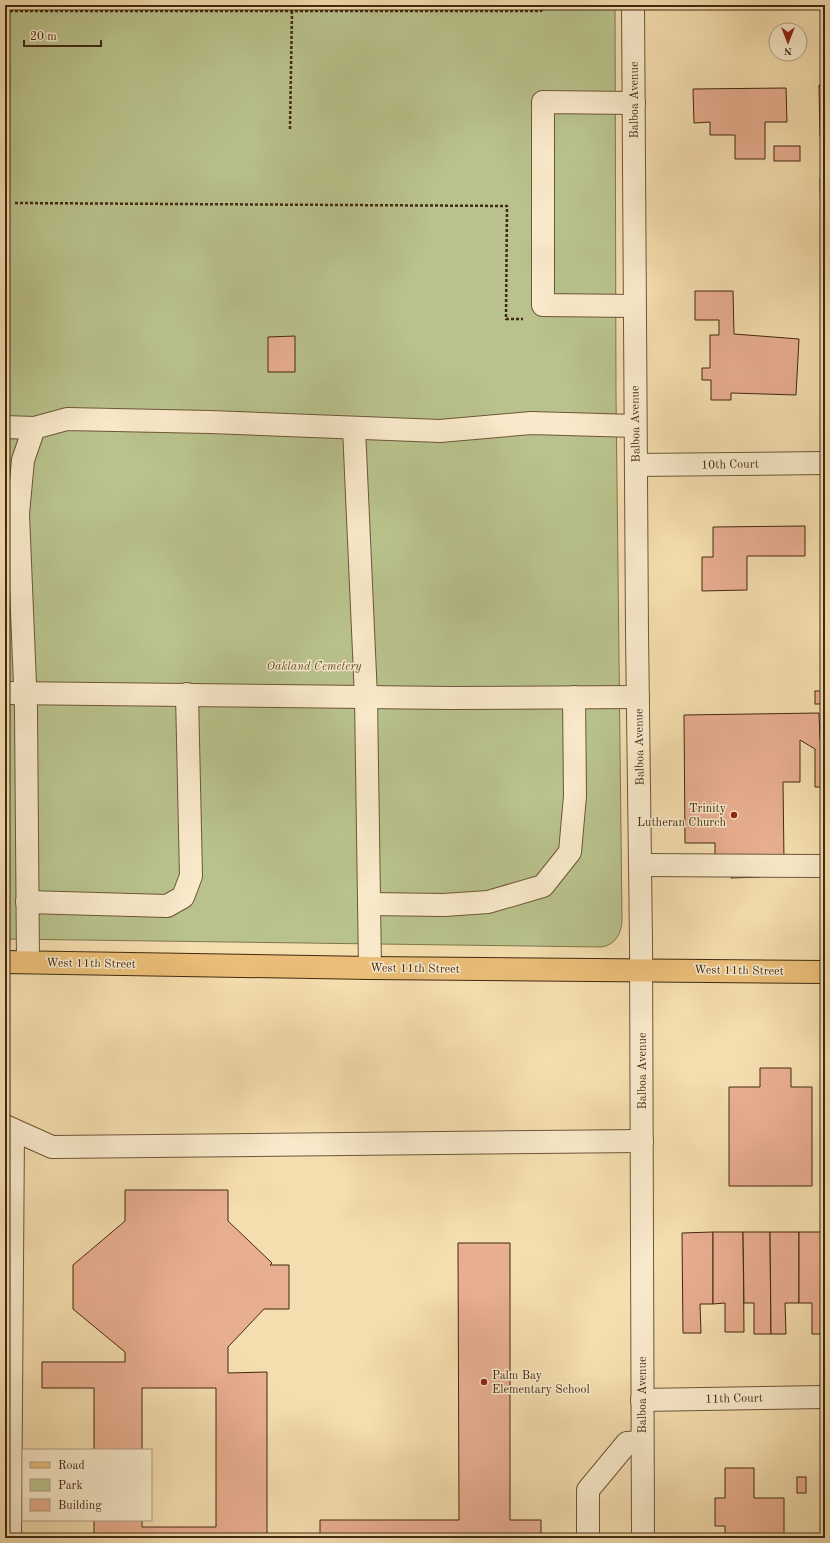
<svg xmlns="http://www.w3.org/2000/svg" width="830" height="1543" viewBox="0 0 830 1543" font-family="'Old Standard TT',serif">
  <style>
    .green { fill: #b9c28c; stroke: #7e764e }
    .building { fill: #e8ae90; stroke: #422911 }
    .lines { fill: none; stroke-linecap: round; stroke-linejoin: round }
    .minor-casing { stroke: #6e5638; stroke-width: 24 }
    .major-casing { stroke: #422911; stroke-width: 24 }
    .path { stroke: #422911; stroke-width: 2.5; stroke-dasharray: 3 2; stroke-linecap: butt }
    .minor { stroke: #f8e9ca; stroke-width: 22 }
    .major { stroke: #eabe77; stroke-width: 22 }
    .poi-dot { fill: #8f2418; stroke: #f8e9ca; stroke-width: 1.5 }
    .labels { text-anchor: middle; stroke-width: 3; stroke-linejoin: round; paint-order: stroke }
    .street-label { font-size: 12px; fill: #422911; stroke: #f8e9ca }
    .park-label { font-size: 12px; font-style: italic; fill: #604f30; stroke: #f8e9ca }
    .poi-label { font-size: 12px; fill: #422911; stroke: #f8e9ca; text-anchor: end }
  </style>
  <rect width="100%" height="100%" fill="#f4ddae"/>
  <filter id="stains"><feTurbulence type="fractalNoise" baseFrequency=".005" numOctaves="4"/><feColorMatrix values="0 0 0 0 .2 0 0 0 0 .09 0 0 0 0 .02 0 0 0 .5 -.17"/></filter>
  <radialGradient id="worn" r=".72"><stop offset=".6" stop-color="#630" stop-opacity="0"/><stop offset="1" stop-color="#630" stop-opacity=".3"/></radialGradient>
  <!-- green -->
  <path class="green" d="M 5,5 L 615,5 L 616,393 L 622,921 C 621,934 616,944 602,947 L 5,939 Z"/>
  <!-- building -->
  <g class="building">
    <polygon points="819,85 825,85 825,136 820,136"/>
    <polygon points="786,88 787,122 765,122 765,159 735,159 735,135 710,135 710,122 694,123 693,89"/>
    <rect x="774" y="146" width="26" height="15"/>
    <polygon points="820,179 825,179 825,220 821,220"/>
    <polygon points="695,291 733,291 734,334 799,339 796,395 731,393 731,400 711,400 711,380 702,380 702,368 710,368 710,335 719,335 719,320 695,320"/>
    <polygon points="823,311 825,311 825,399 821,399"/>
    <polygon points="295,336 295,372 268,372 268,337"/>
    <polygon points="805,526 805,556 747,556 747,590 702,591 702,557 713,557 713,527"/>
    <rect x="815" y="691" width="10" height="13"/>
    <polygon points="819,713 820,740 825,740 825,787 815,787 815,749 800,740 800,782 783,782 784,861 760,861 760,877 731,878 731,861 715,861 715,843 685,843 684,715"/>
    <polygon points="760,1068 791,1068 791,1087 812,1087 812,1186 729,1186 729,1087 760,1087"/>
    <polygon points="125,1190 228,1190 228,1221 272,1263 270,1265 289,1265 289,1309 264,1309 228,1347 228,1373 267,1372 267,1538 94,1538 94,1520 142,1520 142,1527 216,1527 216,1388 142,1388 142,1450 94,1450 94,1388 42,1388 42,1362 125,1362 125,1352 73,1309 73,1265 125,1221"/>
    <polygon points="713,1232 713,1304 700,1304 701,1333 683,1333 682,1233"/>
    <polygon points="713,1232 743,1232 744,1332 725,1332 725,1303 713,1304"/>
    <polygon points="743,1232 770,1232 771,1334 754,1334 754,1303 744,1303"/>
    <polygon points="770,1232 799,1232 799,1303 785,1303 786,1334 771,1334"/>
    <polygon points="799,1232 825,1232 825,1334 812,1334 812,1303 799,1303"/>
    <polygon points="458,1243 510,1243 510,1520 541,1520 541,1538 320,1538 320,1520 459,1520"/>
    <polygon points="725,1468 754,1468 754,1498 784,1498 784,1538 725,1538 725,1526 715,1526 715,1498 725,1498"/>
    <rect x="797" y="1477" width="9" height="16"/>
  </g>
  <g class="lines">
    <defs>
      <g id="minor">
        <polyline points="633,5 637,633 641,941 643,1538"/>
        <polyline points="634,103 543,102 543,305 634,306"/>
        <polyline points="5,427 34,428"/>
        <polyline points="354,428 366,697 370,968"/>
        <polyline points="636,465 825,463"/>
        <polyline points="5,693 451,698 638,697"/>
        <polyline points="641,865 825,866"/>
        <polyline points="27,902 167,906 183,897 191,876 187,694"/>
        <polyline points="369,904 444,905 488,902 543,886 570,852 575,796 574,697"/>
        <polyline points="28,962 26,709 18,514 23,460 34,428 67,419 210,422 440,431 531,423 635,426"/>
        <polyline points="5,1126 52,1147 642,1141"/>
        <polyline points="642,1400 825,1397"/>
        <polyline points="10,1538 13,1130"/>
        <polyline points="588,1538 588,1490 627,1443 642,1442"/>
      </g>
      <polyline id="major" points="5,962 370,968 825,972"/>
    </defs>
    <!-- minor casing -->
    <use href="#minor" class="minor-casing"/>
    <!-- major casing -->
    <use href="#major" class="major-casing"/>
    <!-- path -->
    <g class="path">
      <polyline points="5,11 541,11 546,5"/>
      <polyline points="290,129 292,11"/>
      <polyline points="15,203 507,206 506,319 523,319"/>
    </g>
    <!-- minor -->
    <use href="#minor" class="minor"/>
    <!-- major -->
    <use href="#major" class="major"/>
  </g>
  <!-- markers -->
  <g class="poi-dot">
    <circle cx="734" cy="815" r="4"/>
    <circle cx="484" cy="1382" r="4"/>
  </g>
  <g class="labels">
    <!-- street labels -->
    <g class="street-label">
      <text transform="translate(634 100) rotate(-90)" y="4">Balboa Avenue</text>
      <text transform="translate(635 424) rotate(-91)" y="4">Balboa Avenue</text>
      <text transform="translate(730 464) rotate(-1)" y="4">10th Court</text>
      <text transform="translate(639 747) rotate(-91)" y="4">Balboa Avenue</text>
      <text transform="translate(91 963) rotate(1)" y="4">West 11th Street</text>
      <text transform="translate(415 968) rotate(1)" y="4">West 11th Street</text>
      <text transform="translate(739 970) rotate(1)" y="4">West 11th Street</text>
      <text transform="translate(642 1071) rotate(-90)" y="4">Balboa Avenue</text>
      <text transform="translate(642 1395) rotate(-90)" y="4">Balboa Avenue</text>
      <text transform="translate(734 1398) rotate(-1)" y="4">11th Court</text>
    </g>
    <!-- park labels -->
    <g class="park-label">
      <text x="314" y="670">Oakland Cemetery</text>
    </g>
    <!-- poi labels -->
    <g class="poi-label">
      <text x="726" y="812">Trinity<tspan x="726" dy="14">Lutheran Church</tspan></text>
      <text x="492" y="1379" text-anchor="start">Palm Bay<tspan x="492" dy="14">Elementary School</tspan></text>
    </g>
  </g>
  <!-- margin -->
  <rect width="830" height="1543" fill="none" stroke="#f4ddae" stroke-width="20"/>
  <rect x="6" y="6" width="818" height="1531" fill="none" stroke="#422911" stroke-width="2"/>
  <rect x="10" y="10" width="810" height="1523" fill="none" stroke="#422911"/>
  <!-- legend -->
  <rect x="22" y="1449" width="130" height="72" fill="#f8e9ca" stroke="#af9c80"/>
  <rect x="30" y="1462" width="20" height="6" fill="#eabe77" stroke="#af9c80"/>
  <text x="58" y="1469" font-size="12" fill="#422911">Road</text>
  <rect x="30" y="1479" width="20" height="12" fill="#b9c28c" stroke="#af9c80"/>
  <text x="58" y="1489" font-size="12" fill="#422911">Park</text>
  <rect x="30" y="1499" width="20" height="12" fill="#e8ae90" stroke="#af9c80"/>
  <text x="58" y="1509" font-size="12" fill="#422911">Building</text>
  <!-- north arrow -->
  <g transform="translate(788 42) rotate(180)"><circle r="19" fill="#f8e9ca" stroke="#af9c80"/>
  <path d="M0-3L7 15L0 10L-7 15Z" fill="#8f2418"/>
  <text y="-6" font-size="11" font-weight="bold" text-anchor="middle" fill="#422911">N</text>
  </g>
  <!-- scale -->
  <path d="M24 40v6h77v-6" fill="none" stroke="#422911" stroke-width="2"/>
  <text x="30" y="40" font-size="12" fill="#422911" stroke="#f8e9ca" stroke-width="3" paint-order="stroke">20 m</text>
  <rect width="100%" height="100%" filter="url(#stains)"/>
  <rect width="100%" height="100%" fill="url(#worn)"/>
</svg>
